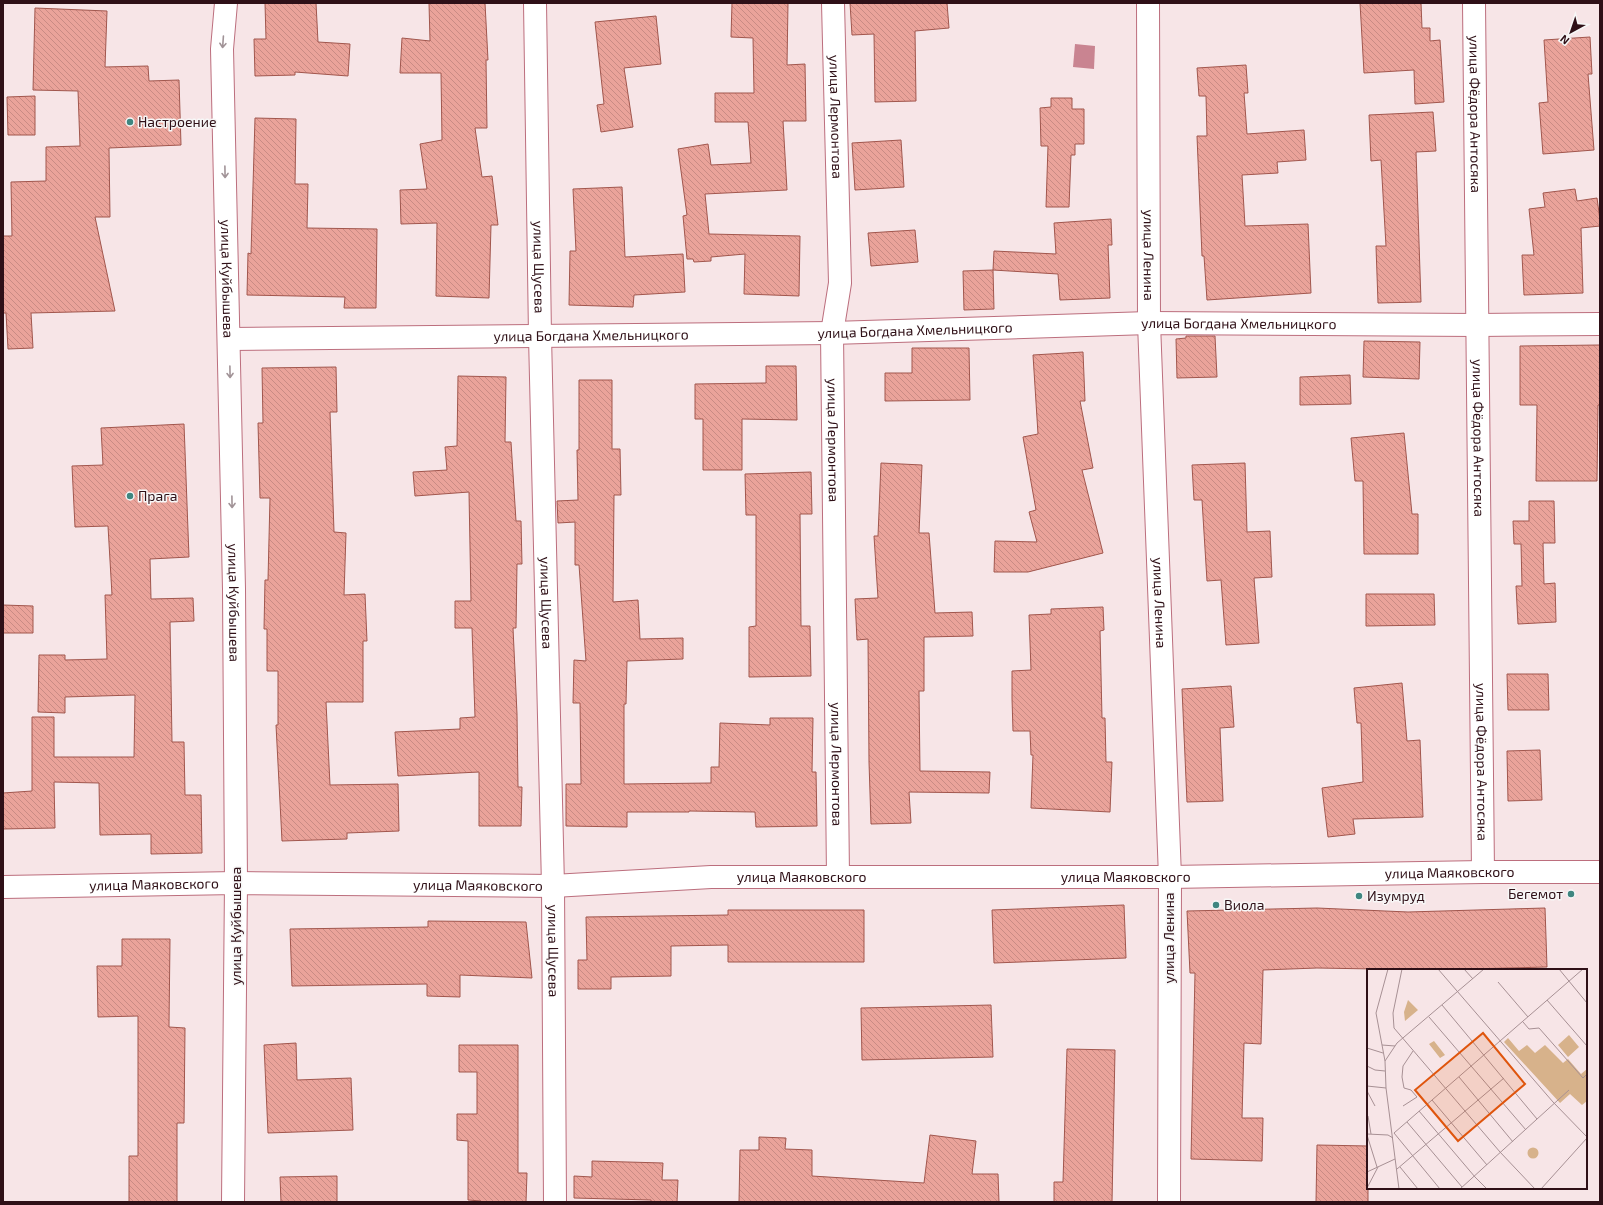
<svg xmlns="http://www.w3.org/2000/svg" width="1603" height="1205" viewBox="0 0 1603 1205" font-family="'Exo 2',sans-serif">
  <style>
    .water { fill: #c98491 }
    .building { fill: url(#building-back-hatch); stroke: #a1564d }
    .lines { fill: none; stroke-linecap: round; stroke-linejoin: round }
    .minor-casing { stroke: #bc6e7d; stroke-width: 24 }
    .minor { stroke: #fff; stroke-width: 22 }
    .oneway { stroke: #a19397 }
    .poi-dot { fill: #3f8680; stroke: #f7f7f7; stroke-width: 1.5 }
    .labels { text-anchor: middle; stroke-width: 3; stroke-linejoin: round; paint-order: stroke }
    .street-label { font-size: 14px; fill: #2f1017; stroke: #f7f7f7 }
    .poi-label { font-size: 14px; fill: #2f1017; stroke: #f7f7f7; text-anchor: start }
    .inset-road { fill: none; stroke: #a79094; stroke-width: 1 }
    .view { fill: #df550d; fill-opacity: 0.15; stroke: #df550d; stroke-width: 2 }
    .inset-edge { fill: none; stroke: #2f1017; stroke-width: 2 }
  </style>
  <defs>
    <pattern id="building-back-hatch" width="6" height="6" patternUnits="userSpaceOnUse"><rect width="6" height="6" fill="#eaa39a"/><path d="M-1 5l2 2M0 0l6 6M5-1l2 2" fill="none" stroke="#c98b84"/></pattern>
  </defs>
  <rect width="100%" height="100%" fill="#f7e5e7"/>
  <!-- water -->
  <polygon class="water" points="1075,44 1095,46 1094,69 1073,67"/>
  <!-- building -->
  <g class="building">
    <polygon points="265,3 316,3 318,42 350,44 348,76 295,72 295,75 255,76 254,39 266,39"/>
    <polygon points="429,3 485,3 488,60 486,60 487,128 475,128 482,177 492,176 498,225 491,225 489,298 436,296 437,223 401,224 400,190 427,189 420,144 442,140 441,73 400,73 402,38 430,41"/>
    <polygon points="732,3 788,3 787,65 805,64 806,121 783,121 787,190 705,194 709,234 800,236 799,296 744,294 745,254 711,257 711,261 694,262 693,259 687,259 683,216 687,215 678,149 708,144 711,165 751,163 748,122 715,122 715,93 754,93 753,38 731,37"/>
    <polygon points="850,3 947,3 949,28 915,31 916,101 875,102 874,34 852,35"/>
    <polygon points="1360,3 1421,3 1422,28 1430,28 1430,41 1440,40 1444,102 1415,104 1414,70 1364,73"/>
    <polygon points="35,8 107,11 105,67 148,66 149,81 179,80 181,145 109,148 110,217 95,217 115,311 31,313 33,348 8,349 6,313 3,313 3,236 12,236 11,182 46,181 46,147 80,146 78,91 33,90"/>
    <polygon points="656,16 661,64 624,68 633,127 601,132 597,105 604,104 595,22"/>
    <polygon points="1590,37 1592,74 1588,74 1594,150 1543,154 1539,103 1548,102 1544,40"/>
    <polygon points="1246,65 1248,93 1244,93 1247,134 1304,130 1306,160 1277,162 1278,173 1242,175 1245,226 1308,224 1311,293 1207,300 1204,256 1202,256 1197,136 1207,136 1206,96 1199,96 1197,68"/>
    <polygon points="35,96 35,135 8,135 7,97"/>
    <polygon points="1051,98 1072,98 1072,109 1084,109 1084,144 1075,144 1075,155 1071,155 1069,207 1046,207 1048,146 1041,146 1040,108 1051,107"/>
    <polygon points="1433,112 1436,151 1416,152 1421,302 1378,303 1376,246 1386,246 1381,160 1371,161 1369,115"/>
    <polygon points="255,118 296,119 295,184 308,184 307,228 377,229 376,308 344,308 345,297 247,295 248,253 251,254"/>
    <polygon points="901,140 904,187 855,190 852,143"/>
    <polygon points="622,187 625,257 683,254 685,292 634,295 633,307 569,305 570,251 576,251 573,189"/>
    <polygon points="1575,189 1577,201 1597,198 1600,220 1600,226 1581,228 1583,293 1524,295 1522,255 1534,255 1529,209 1545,207 1543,193"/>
    <polygon points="1111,219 1112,245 1108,245 1110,298 1060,300 1058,274 993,270 994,251 1056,254 1054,223"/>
    <polygon points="915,230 918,262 871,266 868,233"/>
    <polygon points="993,270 994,309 964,310 963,271"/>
    <polygon points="1186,336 1215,336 1217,377 1177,378 1176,339 1186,338"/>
    <polygon points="1364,341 1420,342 1419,379 1363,377"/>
    <polygon points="1600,345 1600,405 1598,405 1597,481 1536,481 1537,405 1520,405 1520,346"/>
    <polygon points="912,348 969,348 970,400 885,401 885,373 912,373"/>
    <polygon points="1083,352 1085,401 1080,401 1093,468 1082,470 1103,553 1028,572 994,572 995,541 1037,542 1029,512 1036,510 1023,437 1038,434 1033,355"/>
    <polygon points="766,366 796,366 797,420 742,419 742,470 703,470 703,419 695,419 695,384 766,383"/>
    <polygon points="336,367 337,412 330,412 334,532 346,533 344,595 365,594 367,641 363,641 363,702 326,702 330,785 398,784 399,831 347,833 347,839 282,841 276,725 278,725 278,671 267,671 267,629 264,629 265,580 268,580 270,498 260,498 258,423 263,423 262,368"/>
    <polygon points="1350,375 1351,404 1300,405 1300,377"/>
    <polygon points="458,376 506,377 505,442 511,442 516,521 521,521 522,564 517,564 516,628 513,628 517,714 518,787 522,787 521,826 479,826 479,772 398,776 395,732 460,729 460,718 475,717 472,628 455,628 455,601 471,601 469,492 415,496 413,472 447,470 445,447 457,446"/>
    <polygon points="579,380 612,380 612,449 620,449 621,495 614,495 613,602 638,600 640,639 683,638 683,659 627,661 626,704 624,704 624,784 711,783 711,767 719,767 720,723 770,725 770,718 813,718 812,772 816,772 817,826 756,827 755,812 689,811 689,812 627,812 627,827 566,826 566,784 581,784 580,703 573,703 574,660 586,661 579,565 575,565 575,522 558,523 557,501 578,500 577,450 579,450"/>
    <polygon points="184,424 189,557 150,559 151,599 193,598 194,621 170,622 172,742 184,742 185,795 201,795 202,853 151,854 151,834 100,835 99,783 54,782 55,828 3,829 3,793 32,791 32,717 54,717 54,757 134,757 135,695 65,697 65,713 38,712 39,655 65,655 65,660 107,659 105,595 112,595 108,526 75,527 72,466 103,465 101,428"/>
    <polygon points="1404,433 1412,514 1418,514 1418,554 1364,554 1363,481 1355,481 1351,438"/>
    <polygon points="881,463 922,465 919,533 929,533 935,613 972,612 973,636 924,637 924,691 919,691 920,771 990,772 989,793 909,792 911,823 871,824 869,762 868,639 857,640 855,599 878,598 874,536 878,536"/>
    <polygon points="1245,463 1247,532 1270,531 1272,577 1254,578 1259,643 1226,645 1221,580 1207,581 1202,500 1194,500 1192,465"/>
    <polygon points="811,472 812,514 800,514 801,626 810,626 811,676 749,677 749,627 756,626 756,515 746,515 745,474"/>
    <polygon points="1529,501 1554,501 1555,543 1543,543 1544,584 1555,583 1556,622 1518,624 1516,586 1522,586 1521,544 1514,544 1513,521 1529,521"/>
    <polygon points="1366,594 1434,594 1435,625 1366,626"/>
    <polygon points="3,605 33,606 33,633 3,633"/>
    <polygon points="1103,607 1104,630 1100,631 1102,718 1105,718 1106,762 1112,762 1110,812 1031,808 1033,755 1031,755 1030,731 1013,731 1012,699 1012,671 1031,670 1029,615 1051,614 1051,609"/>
    <polygon points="1507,674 1548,674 1549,710 1508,710"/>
    <polygon points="1402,683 1407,741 1420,740 1423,817 1353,819 1355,834 1328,837 1322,788 1363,782 1361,723 1357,723 1354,688"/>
    <polygon points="1231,686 1234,727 1220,728 1223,801 1187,802 1182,689"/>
    <polygon points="1540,750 1542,800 1508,801 1507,751"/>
    <polygon points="1124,905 1126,958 994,963 992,910"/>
    <polygon points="1317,908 1408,912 1545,908 1547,967 1433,970 1317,968 1263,970 1261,1044 1244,1043 1242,1118 1263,1118 1262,1161 1191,1159 1195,973 1190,973 1187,911"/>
    <polygon points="728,910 864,910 864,962 728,962 728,945 671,946 671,976 611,977 611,989 578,989 578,960 587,960 586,917 728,915"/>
    <polygon points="428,921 526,922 532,978 460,975 460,997 427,996 427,984 292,986 290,929 428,927"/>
    <polygon points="122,939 170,939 169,1027 185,1028 184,1123 177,1123 177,1202 129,1202 129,1156 138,1156 138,1016 98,1017 97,966 122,966"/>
    <polygon points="991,1005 993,1057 862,1060 861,1008"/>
    <polygon points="296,1043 297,1080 351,1078 353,1130 268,1133 264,1045"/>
    <polygon points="459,1045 518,1045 518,1173 527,1173 526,1202 481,1202 481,1201 468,1200 468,1141 457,1140 457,1114 477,1114 477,1072 459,1072"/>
    <polygon points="1067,1049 1115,1050 1112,1202 1054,1202 1054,1182 1063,1182"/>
    <polygon points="930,1135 976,1141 972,1174 998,1174 999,1202 739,1202 740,1150 759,1150 759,1137 786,1138 785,1149 812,1150 812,1176 924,1183"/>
    <polygon points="1317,1145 1368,1146 1368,1202 1316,1202"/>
    <polygon points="592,1161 663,1163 662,1180 678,1180 677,1202 651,1202 651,1200 574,1198 574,1176 592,1177"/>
    <polygon points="337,1176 337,1202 281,1202 280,1177"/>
  </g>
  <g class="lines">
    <defs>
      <g id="minor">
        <path id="s1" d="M 226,3 L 222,49 L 234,589 L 236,883 L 233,1202"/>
        <path id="s2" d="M 535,3 L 540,336 L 553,886 L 555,1202"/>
        <path id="s3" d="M 833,3 L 840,283 L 832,333 L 838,877"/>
        <path id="s4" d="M 1148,3 L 1149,323 L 1170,877 L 1169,1202"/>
        <path id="s5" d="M 1474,3 L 1483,872"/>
        <path id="s6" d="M 229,339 L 832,333 L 1149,323 L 1478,325 L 1600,324"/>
        <path id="s7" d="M 3,887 L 236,883 L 553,886 L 711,877 L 1170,877 L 1483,872 L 1600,872"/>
      </g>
    </defs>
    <!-- minor casing -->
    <use href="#minor" class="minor-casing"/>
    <!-- minor -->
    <use href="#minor" class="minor"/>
  </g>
  <!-- one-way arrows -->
  <defs><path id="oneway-shaft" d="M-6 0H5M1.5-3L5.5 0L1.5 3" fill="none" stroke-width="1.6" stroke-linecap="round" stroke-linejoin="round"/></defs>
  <g class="oneway">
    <use href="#oneway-shaft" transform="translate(223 42) rotate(94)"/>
    <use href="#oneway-shaft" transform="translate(225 172) rotate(89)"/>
    <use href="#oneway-shaft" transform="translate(230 372) rotate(89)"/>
    <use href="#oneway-shaft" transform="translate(232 502) rotate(89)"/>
  </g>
  <!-- markers -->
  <g class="poi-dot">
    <circle cx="130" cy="122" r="4"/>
    <circle cx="130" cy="496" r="4"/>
    <circle cx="1571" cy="894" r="4"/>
    <circle cx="1359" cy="896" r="4"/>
    <circle cx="1216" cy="905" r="4"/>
  </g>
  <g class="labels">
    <!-- street labels -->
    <g class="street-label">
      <text dy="5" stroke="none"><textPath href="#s5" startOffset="111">улица Фёдора Антосяка</textPath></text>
      <text dy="5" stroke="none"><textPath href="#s3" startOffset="114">улица Лермонтова</textPath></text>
      <text dy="5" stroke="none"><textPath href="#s4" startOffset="252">улица Ленина</textPath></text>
      <text dy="5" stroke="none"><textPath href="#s2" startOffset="264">улица Щусева</textPath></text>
      <text dy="5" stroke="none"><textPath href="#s1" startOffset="276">улица Куйбышева</textPath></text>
      <text dy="5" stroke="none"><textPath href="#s6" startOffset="1010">улица Богдана Хмельницкого</textPath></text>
      <text dy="5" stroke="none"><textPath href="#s6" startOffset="686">улица Богдана Хмельницкого</textPath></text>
      <text dy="5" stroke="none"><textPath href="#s6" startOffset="362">улица Богдана Хмельницкого</textPath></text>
      <text dy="5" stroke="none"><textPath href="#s5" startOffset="435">улица Фёдора Антосяка</textPath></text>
      <text dy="5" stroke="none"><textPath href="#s3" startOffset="438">улица Лермонтова</textPath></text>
      <text dy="5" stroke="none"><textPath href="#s1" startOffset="600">улица Куйбышева</textPath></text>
      <text dy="5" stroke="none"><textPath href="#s2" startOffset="600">улица Щусева</textPath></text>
      <text dy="5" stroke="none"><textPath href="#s4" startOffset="600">улица Ленина</textPath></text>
      <text dy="5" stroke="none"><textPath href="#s5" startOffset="759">улица Фёдора Антосяка</textPath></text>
      <text dy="5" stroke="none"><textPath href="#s3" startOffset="762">улица Лермонтова</textPath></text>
      <text dy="5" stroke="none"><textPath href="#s7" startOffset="1447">улица Маяковского</textPath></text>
      <text dy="5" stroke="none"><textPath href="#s7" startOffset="799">улица Маяковского</textPath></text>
      <text dy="5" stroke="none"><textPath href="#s7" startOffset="1123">улица Маяковского</textPath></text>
      <text dy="5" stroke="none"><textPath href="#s7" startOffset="151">улица Маяковского</textPath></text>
      <text dy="5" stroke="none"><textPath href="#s7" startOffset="475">улица Маяковского</textPath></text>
      <text transform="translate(236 926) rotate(-90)" y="5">улица Куйбышева</text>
      <text transform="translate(1169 938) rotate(-90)" y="5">улица Ленина</text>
      <text dy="5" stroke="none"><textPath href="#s2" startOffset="948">улица Щусева</textPath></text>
    </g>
    <!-- poi labels -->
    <g class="poi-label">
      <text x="138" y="127">Настроение</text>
      <text x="138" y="501">Прага</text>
      <text x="1563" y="899" text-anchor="end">Бегемот</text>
      <text x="1367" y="901">Изумруд</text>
      <text x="1224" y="910">Виола</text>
    </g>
  </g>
  <!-- overview -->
  <g transform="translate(1367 969)">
    <rect width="220" height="220" fill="#f7e5e7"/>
    <path d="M 41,31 L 51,41 L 38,52 L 37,43 ZM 141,69 L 152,82 L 160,76 L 168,84 L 178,76 L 196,94 L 201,90 L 214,105 L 220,100 L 220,132 L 215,136 L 203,125 L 193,134 L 137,73 ZM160.5 184a5.5 5.5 0 1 1 11 0a5.5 5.5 0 1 1-11 0Z" fill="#d7b28b"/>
    <path d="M 202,66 L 212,78 L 201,88 L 191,76 ZM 67,72 L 78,86 L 73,89 L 62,75 Z" fill="#d7b28b"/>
    <path class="inset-road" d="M 21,0 L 9,44 L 18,92 L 19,119 L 32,220M 35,0 L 26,44 L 27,59 L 133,183 L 168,220M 71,0 L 186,133 L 220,168M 97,0 L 106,10M 192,0 L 220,34M 131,13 L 161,48M 180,31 L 220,77M 75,36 L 170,150M 62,48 L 159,161M 156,53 L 162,60 L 172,59 L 216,109 L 220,105M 15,76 L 28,77M 0,79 L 16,84M 18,92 L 30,74 L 117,0M 0,97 L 8,101 L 18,102M 92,108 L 146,173M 0,117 L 19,119M 0,122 L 8,137M 65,131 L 120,196M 36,137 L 50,128 L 44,121 L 37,119 L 35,108 L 36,97 L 46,82M 52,142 L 108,208M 1,147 L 4,165M 40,153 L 95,218M 27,164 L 216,0M 27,164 L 73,220M 0,165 L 21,166 L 26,169M 0,166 L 10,198M 33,198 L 51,220M 30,200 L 137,109M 0,203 L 28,190M 108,208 L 120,220M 0,219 L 11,198M 93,220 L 202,121M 174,220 L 220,169"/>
    <path class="view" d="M 116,64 L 158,115 L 91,172 L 48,121 Z"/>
    <rect width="220" height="220" class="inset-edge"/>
  </g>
  <!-- border -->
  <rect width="1603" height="1205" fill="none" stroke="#2f1017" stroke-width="8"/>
  <!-- north arrow -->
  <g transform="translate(1571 32) rotate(220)" stroke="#f7f7f7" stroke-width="3" paint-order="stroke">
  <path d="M0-3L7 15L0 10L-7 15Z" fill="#2f1017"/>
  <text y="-6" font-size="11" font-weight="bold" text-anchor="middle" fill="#2f1017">N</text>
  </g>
</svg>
